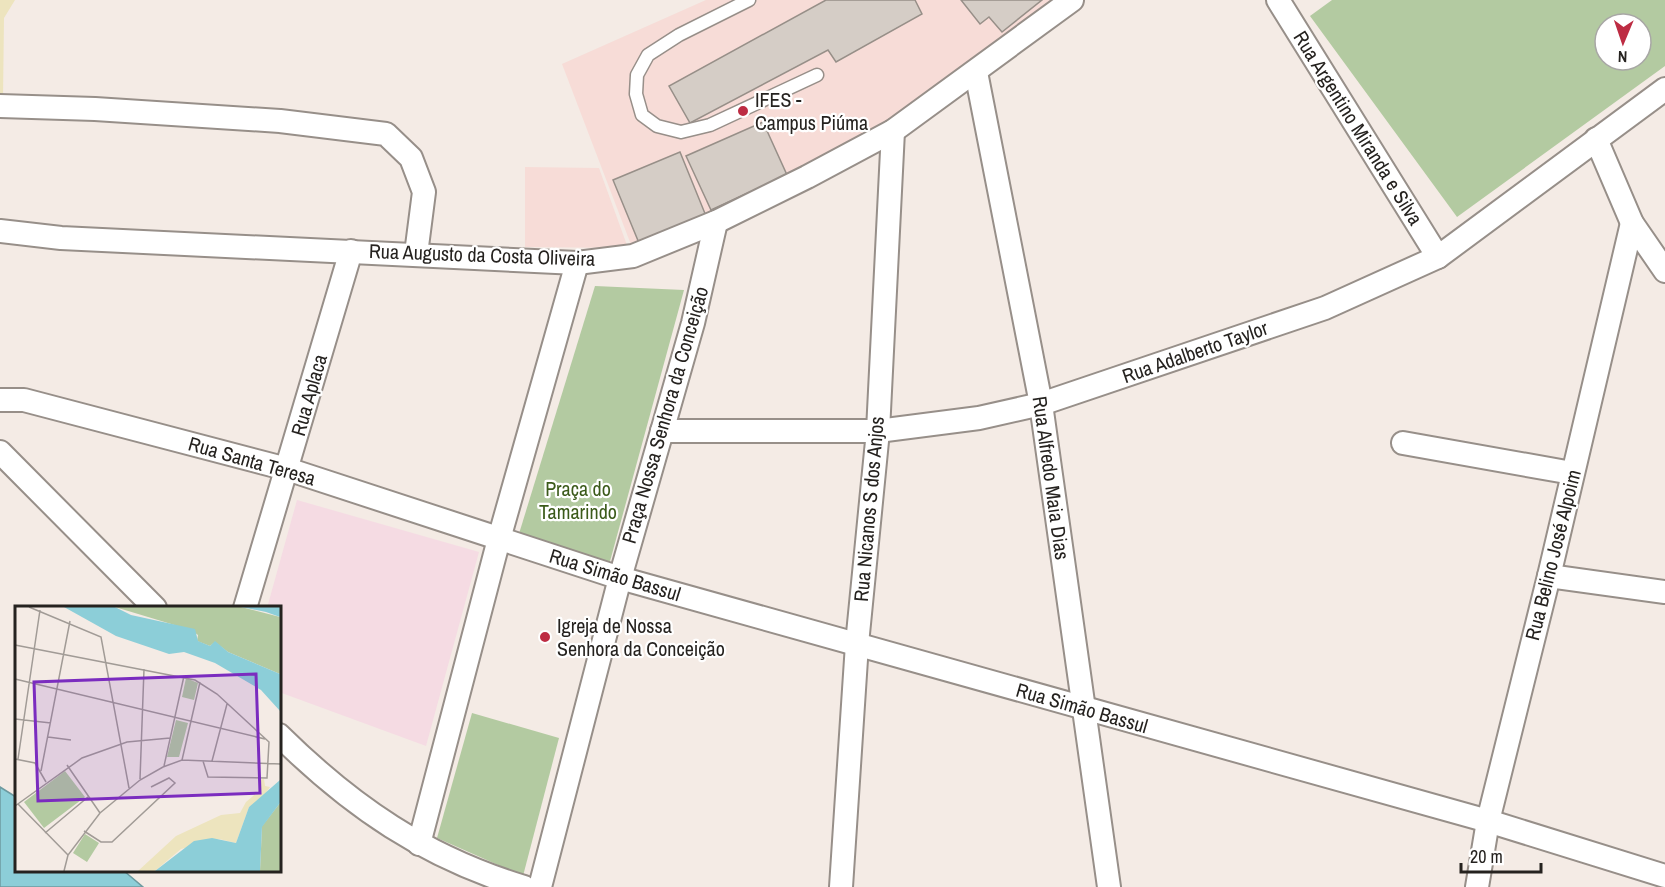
<svg xmlns="http://www.w3.org/2000/svg" width="1665" height="887" viewBox="0 0 1665 887" font-family="'Archivo Narrow',sans-serif">
  <style>
    .industrial { fill: #f5dbe3 }
    .education { fill: #f7dcd7 }
    .green { fill: #b3caa1; fill-rule: evenodd }
    .sand { fill: #ede4be }
    .water { fill: #8cced8; stroke: #6d9aa0; stroke-width: 1.5 }
    .building { fill: #d5cdc6; stroke: #978f88; stroke-width: 1.5 }
    .lines { fill: none; stroke-linecap: round; stroke-linejoin: round }
    .lane-casing { stroke: #978f89; stroke-width: 15 }
    .street-casing { stroke: #978f89; stroke-width: 26 }
    .lane { stroke: #fff; stroke-width: 12 }
    .street { stroke: #fff; stroke-width: 22 }
    .poi-dot { fill: #bd2c43; stroke: #fff; stroke-width: 2 }
    .labels { text-anchor: middle; stroke-width: 4.5; stroke-linejoin: round; paint-order: stroke }
    .poi-label { font-size: 20px; fill: #25221f; stroke: #fff; text-anchor: start }
    .street-label { font-size: 20px; fill: #25221f; stroke: #fff }
    .park-label { font-size: 20px; fill: #3b5a1a; stroke: #fff }
    .inset-road { fill: none; stroke: #a19b96; stroke-width: 1.5 }
    .view { fill: #7b2cbf; fill-opacity: 0.15; stroke: #7b2cbf; stroke-width: 3 }
    .inset-edge { fill: none; stroke: #25221f; stroke-width: 3 }
  </style>
  <rect width="100%" height="100%" fill="#f4ebe5"/>
  <!-- industrial -->
  <polygon class="industrial" points="297,500 479,552 426,746 279,692 279,608 267,608"/>
  <!-- education -->
  <g class="education">
    <polygon points="706,0 1053,0 957,77 853,144 633,250 562,64"/>
    <polygon points="525,167 599,168 628,248 525,247"/>
  </g>
  <!-- green -->
  <g class="green">
    <path d="M 1332,0 L 1665,0 L 1665,66 L 1457,217 L 1310,16 ZM 1605,24 L 1641,24 L 1641,60 L 1605,60 Z"/>
    <polygon points="595,286 684,290 609,565 518,537"/>
    <polygon points="472,713 559,738 523,876 437,838"/>
  </g>
  <!-- sand -->
  <polygon class="sand" points="0,0 15,0 4,18 3,99 0,100"/>
  <!-- water -->
  <polygon class="water" points="0,787 16,797 16,870 124,871 143,887 0,887"/>
  <!-- building -->
  <g class="building">
    <polygon points="826,0 915,0 922,14 836,62 828,50 690,123 669,86"/>
    <polygon points="961,0 1042,0 1002,32 989,17 980,24"/>
    <polygon points="763,122 787,175 711,210 686,156"/>
    <polygon points="680,152 706,216 639,243 613,180"/>
  </g>
  <g class="lines">
    <defs>
      <polyline id="lane" points="749,0 679,35 648,55 637,75 636,94 642,115 657,126 681,132 710,125 817,75"/>
      <g id="street">
        <polyline points="1278,0 1438,257"/>
        <polyline points="976,72 1041,404 1109,887"/>
        <polyline points="0,106 95,109 280,121 386,134 411,158 424,192 416,254"/>
        <polyline points="1596,139 1632,223 1665,271"/>
        <polyline points="0,231 61,238 577,263 633,256 716,222 807,177 893,131 1072,0"/>
        <polyline points="0,400 24,400 287,469 620,578 1488,821 1665,876"/>
        <polyline points="662,431 878,431 979,418 1041,404 1325,308 1438,257 1665,89"/>
        <polyline points="1403,443 1572,473"/>
        <polyline points="0,452 155,608"/>
        <polyline points="1549,576 1665,592"/>
        <polyline points="245,608 351,251"/>
        <path d="M 279,735 C 352,807 425,857 524,887"/>
        <polyline points="419,844 499,539 577,263"/>
        <polyline points="540,887 620,578 693,323 716,222"/>
        <polyline points="841,887 857,644 878,431 893,131"/>
        <polyline points="1477,887 1488,821 1549,576 1632,223"/>
      </g>
    </defs>
    <!-- lane casing -->
    <use href="#lane" class="lane-casing"/>
    <!-- street casing -->
    <use href="#street" class="street-casing"/>
    <!-- lane -->
    <use href="#lane" class="lane"/>
    <!-- street -->
    <use href="#street" class="street"/>
  </g>
  <!-- markers -->
  <g class="poi-dot">
    <circle cx="743" cy="111" r="6"/>
    <circle cx="545" cy="637" r="6"/>
  </g>
  <g class="labels">
    <!-- poi labels -->
    <g class="poi-label">
      <text x="755" y="107">IFES -<tspan x="755" dy="23">Campus Piúma</tspan></text>
      <text x="557" y="633">Igreja de Nossa<tspan x="557" dy="23">Senhora da Conceição</tspan></text>
    </g>
    <!-- street labels -->
    <g class="street-label">
      <text transform="translate(1358 128) rotate(58)" y="7">Rua Argentino Miranda e Silva</text>
      <text transform="translate(482 255) rotate(2)" y="7">Rua Augusto da Costa Oliveira</text>
      <text transform="translate(1195 352) rotate(-19)" y="7">Rua Adalberto Taylor</text>
      <text transform="translate(309 395) rotate(-74)" y="7">Rua Aplaca</text>
      <text transform="translate(665 415) rotate(-74)" y="7">Praça Nossa Senhora da Conceição</text>
      <text transform="translate(252 461) rotate(16)" y="7">Rua Santa Teresa</text>
      <text transform="translate(1051 478) rotate(82)" y="7">Rua Alfredo Maia Dias</text>
      <text transform="translate(869 509) rotate(-85)" y="7">Rua Nicanos S dos Anjos</text>
      <text transform="translate(1553 555) rotate(-76)" y="7">Rua Belino José Alpoim</text>
      <text transform="translate(615 575) rotate(17)" y="7">Rua Simão Bassul</text>
      <text transform="translate(1082 708) rotate(16)" y="7">Rua Simão Bassul</text>
    </g>
    <!-- park labels -->
    <g class="park-label">
      <text x="578" y="496">Praça do<tspan x="578" dy="23">Tamarindo</tspan></text>
    </g>
  </g>
  <!-- overview -->
  <g transform="translate(15 606)">
    <rect width="266" height="266" fill="#f4ebe5"/>
    <path d="M 100,1 L 226,1 L 265,11 L 265,68 L 213,46 L 200,36 L 195,40 L 182,35 L 183,29 L 176,24 ZM 171,72 L 183,77 L 179,94 L 167,91 ZM 161,114 L 173,117 L 164,151 L 152,151 ZM 50,165 L 70,191 L 29,222 L 9,196 ZM 265,197 L 265,265 L 245,265 L 247,220 ZM 70,228 L 84,237 L 72,256 L 58,247 Z" fill="#b3caa1"/>
    <path d="M 249,173 L 250,180 L 255,181 L 246,194 L 234,201 L 221,237 L 204,233 L 166,243 L 140,265 L 123,265 L 161,230 L 206,209 L 225,207 L 231,196 L 244,185 L 244,174 Z" fill="#ede4be"/>
    <path d="M 49,1 L 100,1 L 116,9 L 180,23 L 183,35 L 195,40 L 200,35 L 213,46 L 265,68 L 265,105 L 246,84 L 200,57 L 169,46 L 154,48 L 101,30 ZM 226,1 L 265,1 L 265,11 L 251,6 ZM 265,174 L 265,197 L 247,221 L 245,265 L 140,265 L 179,235 L 197,232 L 221,237 L 234,201 Z" fill="#8cced8"/>
    <path class="inset-road" d="M 14,1 L 86,31 L 114,182M 0,39 L 180,74 L 202,88 L 254,136 L 252,172 L 193,171 L 188,155M 0,73 L 250,133M 0,113 L 36,117M 33,131 L 56,134M 0,153 L 20,157 L 31,176M 3,153 L 25,4M 167,154 L 185,76M 197,155 L 212,98M 52,159 L 85,207M 149,160 L 169,70M 26,165 L 55,15M 125,173 L 129,63M 3,198 L 53,249M 0,200 L 67,152 L 112,136 L 155,132M 69,225 L 86,236 L 97,236 L 160,177 L 154,172 L 136,181M 30,227 L 73,191M 49,265 L 53,249 L 85,207 L 125,174 L 148,161 L 167,154 L 266,158"/>
    <path class="view" d="M 241,68 L 245,187 L 23,195 L 19,76 Z"/>
    <rect width="266" height="266" class="inset-edge"/>
  </g>
  <!-- north arrow -->
  <g transform="translate(1623 42) rotate(182)"><circle r="28" fill="#ffffff" stroke="#a8a7a5" stroke-width="1.5"/>
  <path d="M0-4.5L10 22L0 15L-10 22Z" fill="#bd2c43"/>
  <text y="-9" font-size="16" font-weight="bold" text-anchor="middle" fill="#25221f">N</text>
  </g>
  <!-- scale -->
  <path d="M1461 863v9h80v-9" fill="none" stroke="#25221f" stroke-width="3"/>
  <text x="1470" y="863" font-size="18" fill="#25221f" stroke="#ffffff" stroke-width="4.5" paint-order="stroke">20 m</text>
</svg>
